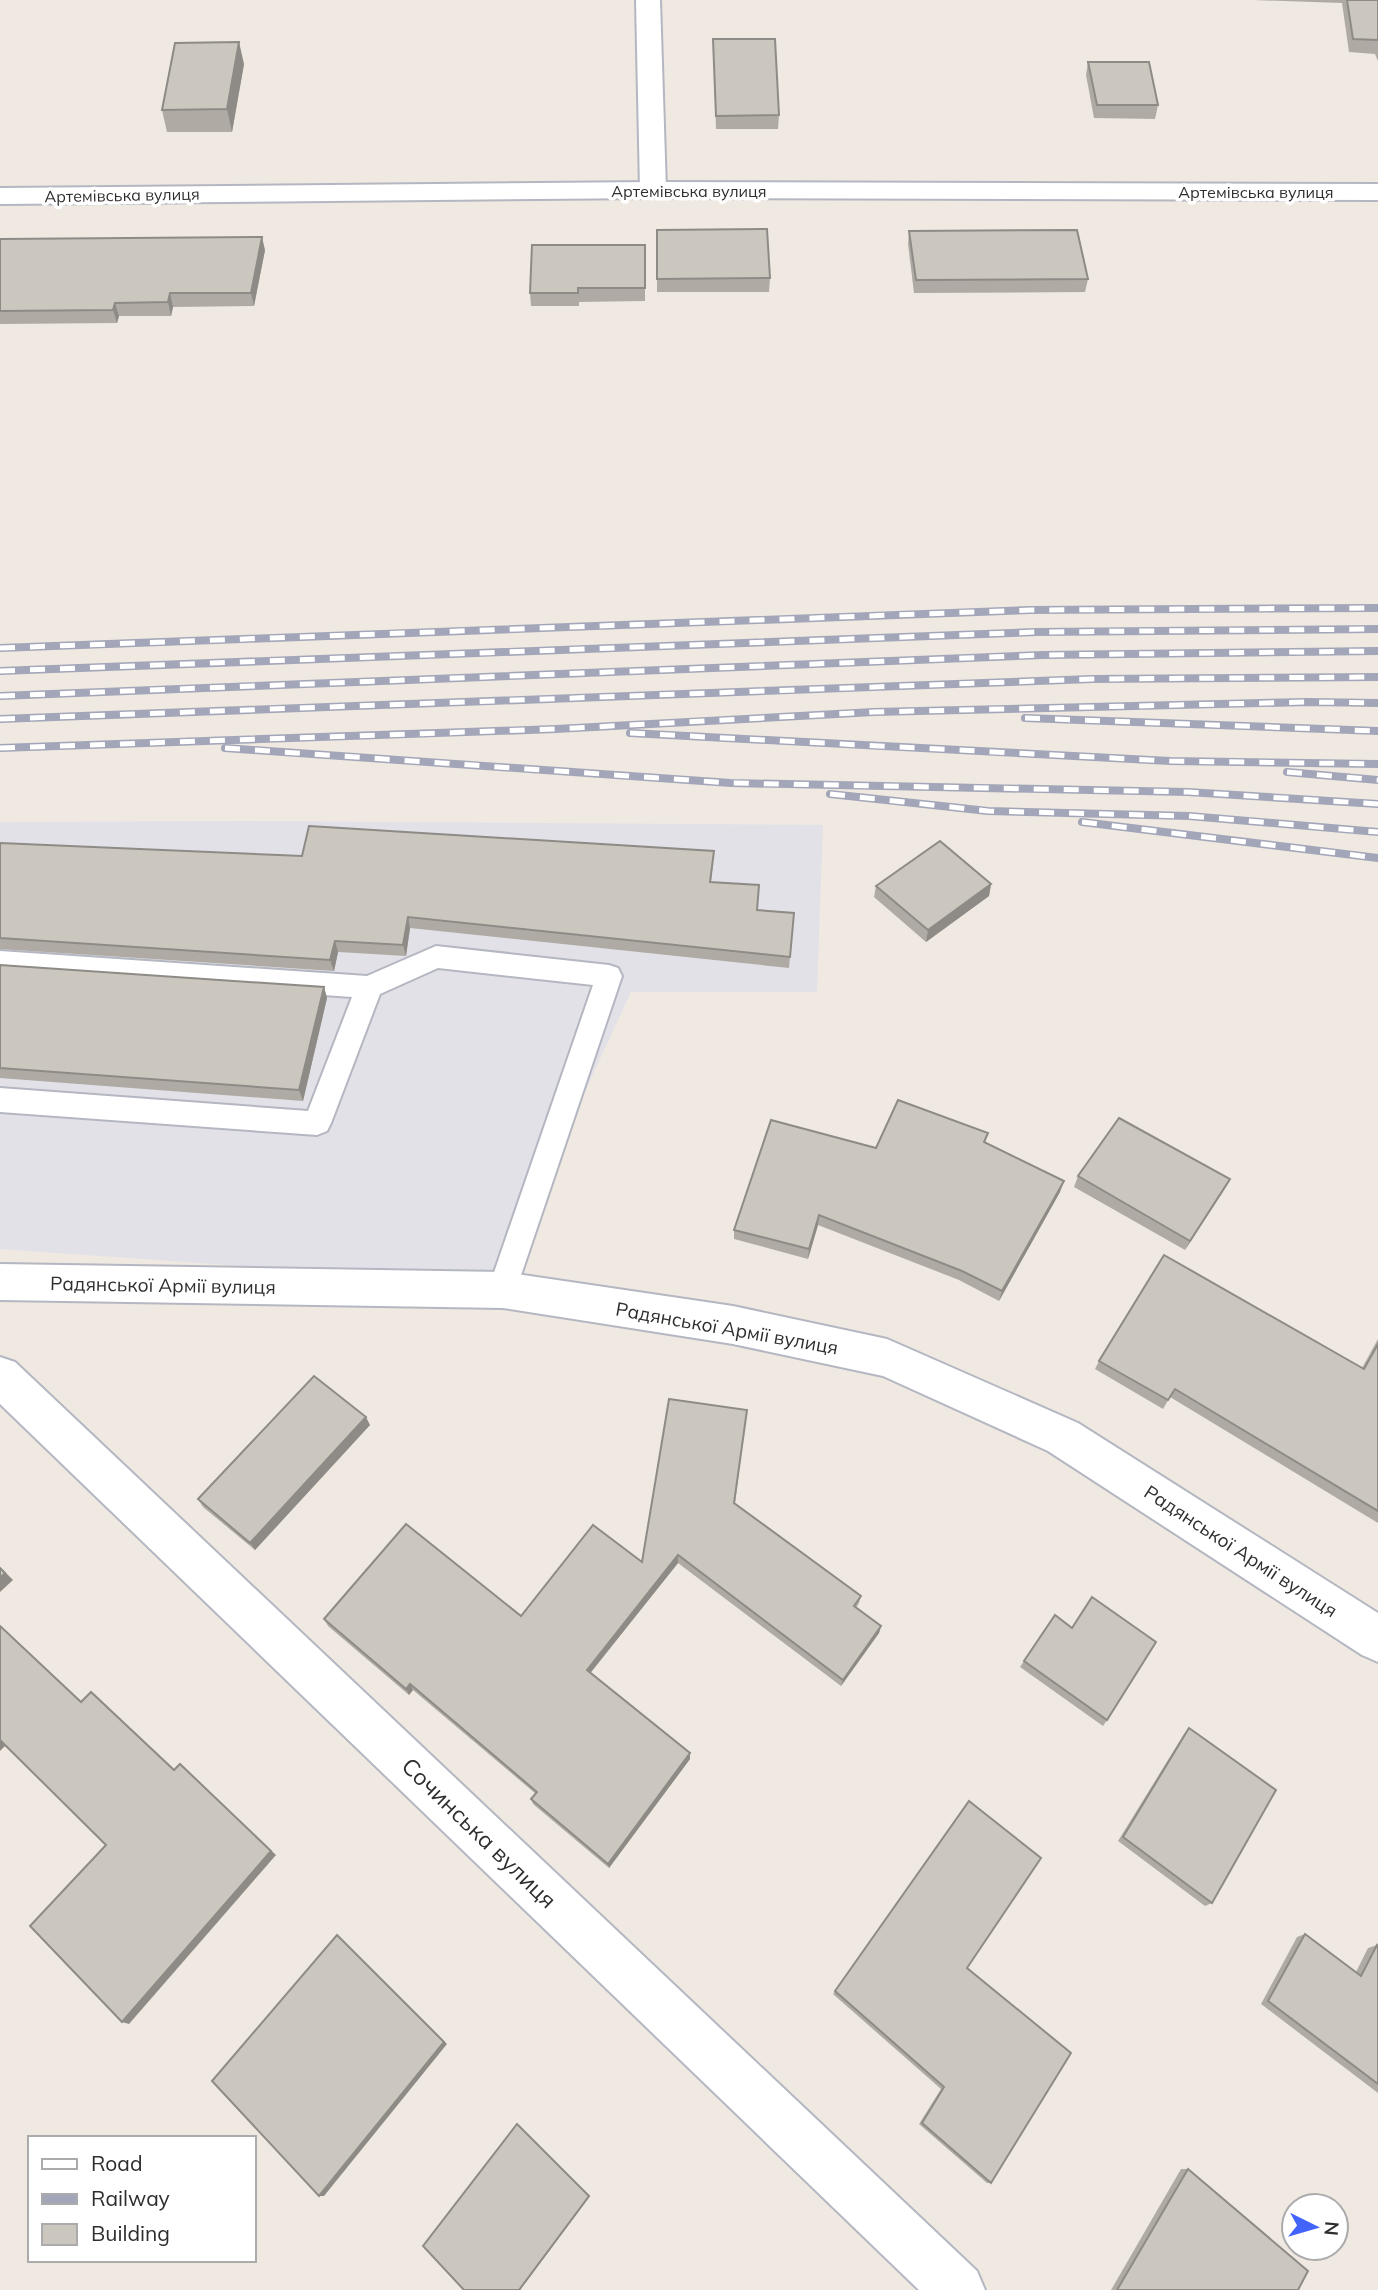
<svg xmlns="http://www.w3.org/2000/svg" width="1378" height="2290" viewBox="0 0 1378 2290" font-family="Mulish,sans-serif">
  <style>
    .industrial { fill: #e3e1e8 }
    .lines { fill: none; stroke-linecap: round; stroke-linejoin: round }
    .service-casing { stroke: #b4b7c1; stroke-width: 4 }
    .minor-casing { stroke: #b4b7c1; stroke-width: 4 }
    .secondary-casing { stroke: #b4b7c1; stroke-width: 4 }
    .service { fill: #fff; fill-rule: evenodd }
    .minor { fill: #fff; fill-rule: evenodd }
    .secondary { fill: #fff; fill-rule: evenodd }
    .rail-casing { stroke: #a3a6b8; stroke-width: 8 }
    .rail { stroke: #fff; stroke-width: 5; stroke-dasharray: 15; stroke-linecap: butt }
    .wall { fill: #afaba4 }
    .shaded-wall { fill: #8e8b86 }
    .building { fill: #cbc7bf; stroke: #8e8b86; stroke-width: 2 }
    .labels { text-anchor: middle; stroke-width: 7; stroke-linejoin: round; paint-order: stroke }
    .far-street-label { font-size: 16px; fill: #2e2e2e; stroke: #fff }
    .street-label { font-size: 19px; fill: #2e2e2e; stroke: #fff }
    .near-street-label { font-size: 23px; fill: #2e2e2e; stroke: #fff }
  </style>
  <rect width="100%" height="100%" fill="#efe9e1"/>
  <!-- industrial -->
  <polygon class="industrial" points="243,821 823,825 817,992 631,992 496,1284 0,1249 0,822"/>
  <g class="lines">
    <defs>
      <polygon id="service" points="436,946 609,965 618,968 622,976 513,1299 503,1303 493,1299 488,1290 593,985 438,968 380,994 331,1123 327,1131 317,1135 0,1112 0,1088 308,1111 352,997 0,973 0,951 367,976"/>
      <g id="minor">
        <polygon points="636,0 660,0 666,190 662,195 653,198 644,195 640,190"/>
        <polygon points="0,1264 503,1272 733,1306 887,1339 1078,1423 1378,1613 1378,1662 1362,1655 1048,1451 883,1376 733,1344 503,1308 0,1300"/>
        <polygon points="0,1357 15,1362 977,2271 985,2290 919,2290 0,1404"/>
      </g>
      <polygon id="secondary" points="653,182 1378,184 1378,200 653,198 0,204 0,188"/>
    </defs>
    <!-- service casing -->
    <use href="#service" class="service-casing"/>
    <!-- minor casing -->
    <use href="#minor" class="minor-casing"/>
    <!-- secondary casing -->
    <use href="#secondary" class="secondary-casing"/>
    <!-- service -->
    <use href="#service" class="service"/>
    <!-- minor -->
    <use href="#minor" class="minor"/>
    <!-- secondary -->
    <use href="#secondary" class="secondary"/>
    <defs>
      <g id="rail">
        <polyline points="0,648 1030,610 1378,608"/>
        <polyline points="0,671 1037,632 1378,629"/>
        <polyline points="0,696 1043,655 1378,651"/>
        <polyline points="1025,718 1378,731"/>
        <polyline points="0,719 1092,679 1378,677"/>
        <polyline points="630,733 1170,761 1378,764"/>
        <polyline points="0,748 556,729 874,712 1308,702 1378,703"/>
        <polyline points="225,748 731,783 1188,792 1378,804"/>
        <polyline points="1287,772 1378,780"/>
        <polyline points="830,794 988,811 1189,816 1378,832"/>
        <polyline points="1082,822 1378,858"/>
      </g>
    </defs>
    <!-- rail casing -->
    <use href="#rail" class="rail-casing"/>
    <!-- rail -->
    <use href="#rail" class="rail"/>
  </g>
  <!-- wall -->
  <g class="wall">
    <polygon points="1253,0 1378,0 1378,61 1375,54 1349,52 1342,3"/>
    <polygon points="713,39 779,115 778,129 716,129"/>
    <polygon points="1088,62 1158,105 1155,119 1094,118 1086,75"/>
    <polygon points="244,64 232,132 167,132 162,110"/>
    <polygon points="657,230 770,278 769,292 657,292"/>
    <polygon points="909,231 1088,279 1085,292 914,293 908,244"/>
    <polygon points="0,239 265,250 254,306 173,307 171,316 119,316 117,323 0,324"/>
    <polygon points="645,245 645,301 579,302 579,306 531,306 530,293"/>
    <polygon points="0,843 302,856 713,863 711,882 757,910 794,913 789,968 410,928 406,956 338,952 334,971 0,949"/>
    <polygon points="991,884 989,896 926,942 874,897 876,886"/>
    <polygon points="0,965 324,987 327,998 303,1101 0,1078"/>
    <polygon points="988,1133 985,1143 1060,1192 999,1301 959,1280 818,1225 808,1259 734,1239 734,1230 876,1148"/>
    <polygon points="1078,1176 1230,1179 1185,1250 1074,1187"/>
    <polygon points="1378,1339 1378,1523 1170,1397 1163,1409 1095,1369 1099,1361 1362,1368"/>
    <polygon points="747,1410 735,1503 861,1596 859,1603 856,1608 881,1626 879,1633 841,1686 678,1563 590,1673 690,1753 690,1759 609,1868 533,1804 531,1799 536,1794 413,1690 409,1695 328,1626 324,1619 521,1616 642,1562"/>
    <polygon points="370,1425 255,1550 203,1507 198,1499"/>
    <polygon points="1055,1615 1072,1628 1107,1720 1103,1726 1020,1667"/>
    <polygon points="1189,1728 1212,1903 1205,1906 1118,1841 1184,1734"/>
    <polygon points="969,1801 967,1968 991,2183 987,2183 919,2124 941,2089 833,1994"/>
    <polygon points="1305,1934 1356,1972 1368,1948 1377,1945 1378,1946 1378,2093 1261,2004 1297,1937"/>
    <polygon points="1181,2169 1188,2169 1298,2290 1111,2290"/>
  </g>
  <!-- shaded-wall -->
  <g class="shaded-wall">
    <polygon points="239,42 244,64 232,132 227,109"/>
    <polygon points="262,237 265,250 254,306 251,293"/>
    <polygon points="170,293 173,307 171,316 168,302"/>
    <polygon points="115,303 119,316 117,323 113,310"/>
    <polygon points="991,884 989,896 926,942 928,930"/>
    <polygon points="408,917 410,928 406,956 403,945"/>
    <polygon points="335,941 338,952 334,971 330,960"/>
    <polygon points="324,987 327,998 303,1101 299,1090"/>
    <polygon points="1230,1179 1224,1190 1185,1250 1190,1241"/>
    <polygon points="1064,1181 1060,1192 999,1301 1002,1291"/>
    <polygon points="819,1215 818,1225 808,1259 809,1249"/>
    <polygon points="366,1417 370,1425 255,1550 250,1543"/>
    <polygon points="678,1555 678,1563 588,1676 587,1670"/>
    <polygon points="0,1567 13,1580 0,1592"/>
    <polygon points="881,1626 879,1633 841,1686 843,1680"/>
    <polygon points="410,1684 413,1690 409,1695 406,1689"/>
    <polygon points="0,1739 7,1744 0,1751"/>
    <polygon points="690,1753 690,1759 609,1868 608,1864"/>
    <polygon points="186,1769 276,1855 129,2024 122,2022"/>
    <polygon points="337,1935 447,2044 324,2196 319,2196"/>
    <polygon points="517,2124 590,2196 520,2290 519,2290"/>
  </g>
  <!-- building -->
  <g class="building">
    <polygon points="1347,0 1378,0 1378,40 1353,39"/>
    <polygon points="713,39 775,39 779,115 716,116"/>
    <polygon points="239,42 227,109 162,110 175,43"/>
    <polygon points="1088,62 1149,62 1158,105 1097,105"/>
    <polygon points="767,229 770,278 657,279 657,230"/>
    <polygon points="1077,230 1088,279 916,280 909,231"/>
    <polygon points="262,237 251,293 170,293 168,302 115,303 113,310 0,311 0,239"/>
    <polygon points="532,245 645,245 645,288 578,288 578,293 530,293"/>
    <polygon points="309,826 714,851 710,882 759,885 757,910 794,913 790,957 408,917 403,945 335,941 330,960 0,938 0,843 302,856"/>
    <polygon points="940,841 991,884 928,930 876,886"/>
    <polygon points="0,965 324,987 299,1090 0,1068"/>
    <polygon points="898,1100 988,1133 984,1142 1064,1181 1002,1291 962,1271 819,1215 809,1249 734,1230 771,1120 876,1148"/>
    <polygon points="1119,1118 1230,1179 1190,1241 1078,1176"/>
    <polygon points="1164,1255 1364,1369 1378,1344 1378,1511 1175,1389 1168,1400 1099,1361"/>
    <polygon points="314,1376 366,1417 250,1543 198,1499"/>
    <polygon points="669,1399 747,1410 734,1503 861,1596 854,1606 881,1626 843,1680 678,1555 587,1670 690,1753 608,1864 531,1799 537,1792 410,1684 406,1689 324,1619 406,1524 521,1616 593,1525 642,1562"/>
    <polygon points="0,1568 5,1573 0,1578"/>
    <polygon points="1092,1597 1156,1642 1107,1720 1024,1661 1055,1615 1072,1628"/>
    <polygon points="0,1626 81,1702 91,1692 174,1770 180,1764 271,1851 122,2022 30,1926 106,1845 0,1740"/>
    <polygon points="1189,1728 1276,1790 1212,1903 1123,1837"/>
    <polygon points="969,1801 1041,1858 967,1968 1071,2053 991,2183 922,2123 944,2087 835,1991"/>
    <polygon points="1305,1934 1361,1976 1377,1945 1378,1946 1378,2084 1268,2001"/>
    <polygon points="337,1935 444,2042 319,2196 212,2081"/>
    <polygon points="517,2124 589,2196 519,2290 464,2290 423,2246"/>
    <polygon points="1188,2169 1308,2271 1298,2290 1117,2290"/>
  </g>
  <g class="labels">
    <!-- far-street labels -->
    <g class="far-street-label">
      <text x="689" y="197">Артемівська вулиця</text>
      <text x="1256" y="198">Артемівська вулиця</text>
      <text transform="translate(122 195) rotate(-1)" y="6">Артемівська вулиця</text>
    </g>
    <!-- street labels -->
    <g class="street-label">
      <text transform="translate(163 1285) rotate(1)" y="7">Радянської Армії вулиця</text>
      <text transform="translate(727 1328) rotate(10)" y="7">Радянської Армії вулиця</text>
      <text transform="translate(1241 1551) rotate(33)" y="7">Радянської Армії вулиця</text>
    </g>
    <!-- near-street labels -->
    <g class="near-street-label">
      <text transform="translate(479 1833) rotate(44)" y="8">Сочинська вулиця</text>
    </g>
  </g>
  <!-- legend -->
  <rect x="28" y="2136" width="228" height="126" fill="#ffffff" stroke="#ababab" stroke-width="2"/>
  <rect x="42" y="2159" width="35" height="10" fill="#ffffff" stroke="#ababab" stroke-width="2"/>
  <text x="91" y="2171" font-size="21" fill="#2e2e2e">Road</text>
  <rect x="42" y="2194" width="35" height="10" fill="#a3a6b8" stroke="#ababab" stroke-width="2"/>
  <text x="91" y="2206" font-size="21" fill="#2e2e2e">Railway</text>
  <rect x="42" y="2224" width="35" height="21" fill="#cbc7bf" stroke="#ababab" stroke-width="2"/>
  <text x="91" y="2241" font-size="21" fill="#2e2e2e">Building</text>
  <!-- north arrow -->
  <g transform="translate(1315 2227) rotate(95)"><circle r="33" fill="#ffffff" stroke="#ababab" stroke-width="2"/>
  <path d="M0-5L12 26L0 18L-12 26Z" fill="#4264fb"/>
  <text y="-10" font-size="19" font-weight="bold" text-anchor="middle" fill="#2e2e2e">N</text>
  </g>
</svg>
